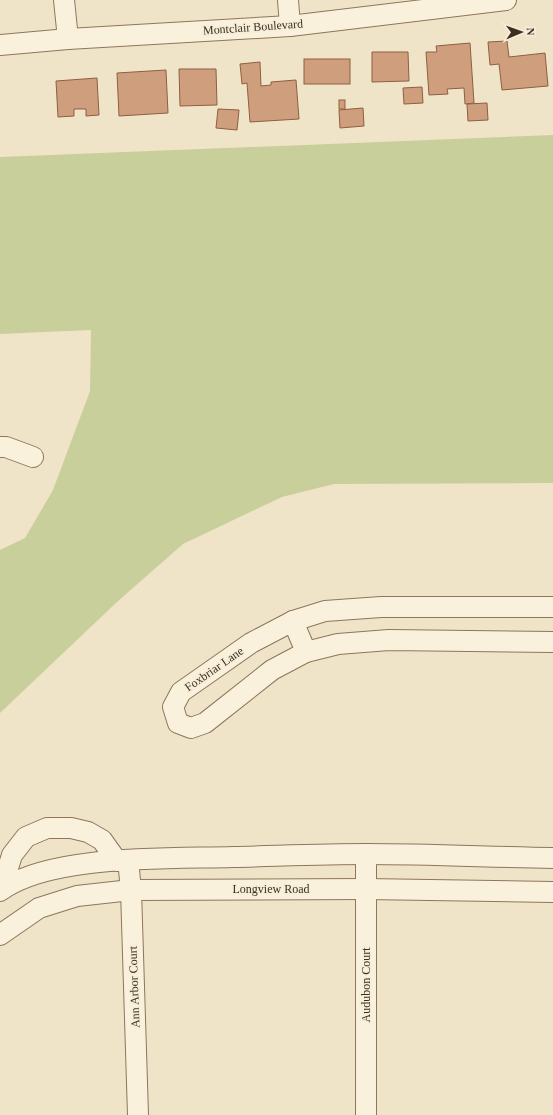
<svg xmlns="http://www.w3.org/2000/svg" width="553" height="1115" viewBox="0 0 553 1115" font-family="Georgia,serif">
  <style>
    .green { fill: #c9cf9b }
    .building { fill: #cf9f7d; stroke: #8d5f41 }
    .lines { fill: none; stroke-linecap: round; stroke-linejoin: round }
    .street-casing { stroke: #8d765c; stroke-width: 22 }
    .street { stroke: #faf1dc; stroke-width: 20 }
    .labels { text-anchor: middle; stroke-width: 3.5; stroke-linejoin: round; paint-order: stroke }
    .street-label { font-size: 12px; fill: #3d2e20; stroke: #f7eed8 }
  </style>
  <rect width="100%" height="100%" fill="#f0e4c8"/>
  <!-- green -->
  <polygon class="green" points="553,135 553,483 334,484 282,497 183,544 117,602 0,713 0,550 25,538 53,490 90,391 91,330 0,334 0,157"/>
  <!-- building -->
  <g class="building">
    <polygon points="507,41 509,57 545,53 548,86 502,90 499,64 490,65 488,42"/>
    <polygon points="470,43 474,103 465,104 464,88 447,89 448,94 429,95 426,52 437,52 436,46"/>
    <polygon points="372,52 408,52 409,81 372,82"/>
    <rect x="304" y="59" width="46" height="25"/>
    <polygon points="260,62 261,86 271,85 271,82 296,80 299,119 250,122 247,83 242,84 240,64"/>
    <polygon points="179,69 216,69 217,105 180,106"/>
    <polygon points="166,70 168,113 119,116 117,73"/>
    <polygon points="97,78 99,115 86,116 86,109 74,109 74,116 58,117 56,81"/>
    <polygon points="422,87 423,103 404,104 403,88"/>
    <rect x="339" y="100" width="6" height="9"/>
    <polygon points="487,103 488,120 468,121 467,104"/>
    <polygon points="363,108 364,126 340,128 339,110"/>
    <polygon points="218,109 239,110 237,130 216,128"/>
  </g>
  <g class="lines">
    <defs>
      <g id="street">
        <polyline points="64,0 68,39"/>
        <polyline points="288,0 290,26"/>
        <polyline points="0,45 68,39 290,26 506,0"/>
        <polyline points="0,447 6,447 33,457"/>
        <polyline points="553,607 381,607 325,611 293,621 251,643 181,692 173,707 178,723 191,728 205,723 272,670 306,652 338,644 389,640 553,642"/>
        <polyline points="293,621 306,652"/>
        <polyline points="366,854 366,1115"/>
        <polyline points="128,860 131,890 138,1115"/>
        <polyline points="9,885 8,868 12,855 26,837 47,828 71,828 88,832 102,840 117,861"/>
        <path d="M 0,891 C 50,854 171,859 233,857 C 277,856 322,854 366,854 C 428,854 491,857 553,858"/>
        <polyline points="0,935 39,908 77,896 131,890 366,889 553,892"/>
      </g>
    </defs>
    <!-- street casing -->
    <use href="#street" class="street-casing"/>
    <!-- street -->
    <use href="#street" class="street"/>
  </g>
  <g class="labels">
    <!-- street labels -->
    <g class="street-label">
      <text transform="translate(253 27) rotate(-4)" y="4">Montclair Boulevard</text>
      <text transform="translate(214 669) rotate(-35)" y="4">Foxbriar Lane</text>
      <text x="271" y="893">Longview Road</text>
      <text transform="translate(366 985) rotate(-90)" y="4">Audubon Court</text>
      <text transform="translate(134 987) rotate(-92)" y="4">Ann Arbor Court</text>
    </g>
  </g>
  <!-- north arrow -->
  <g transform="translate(521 32) rotate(88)" stroke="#f7eed8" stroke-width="3" paint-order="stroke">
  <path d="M0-3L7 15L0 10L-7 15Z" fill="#3d2e20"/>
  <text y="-6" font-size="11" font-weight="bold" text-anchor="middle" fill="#3d2e20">N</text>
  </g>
</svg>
